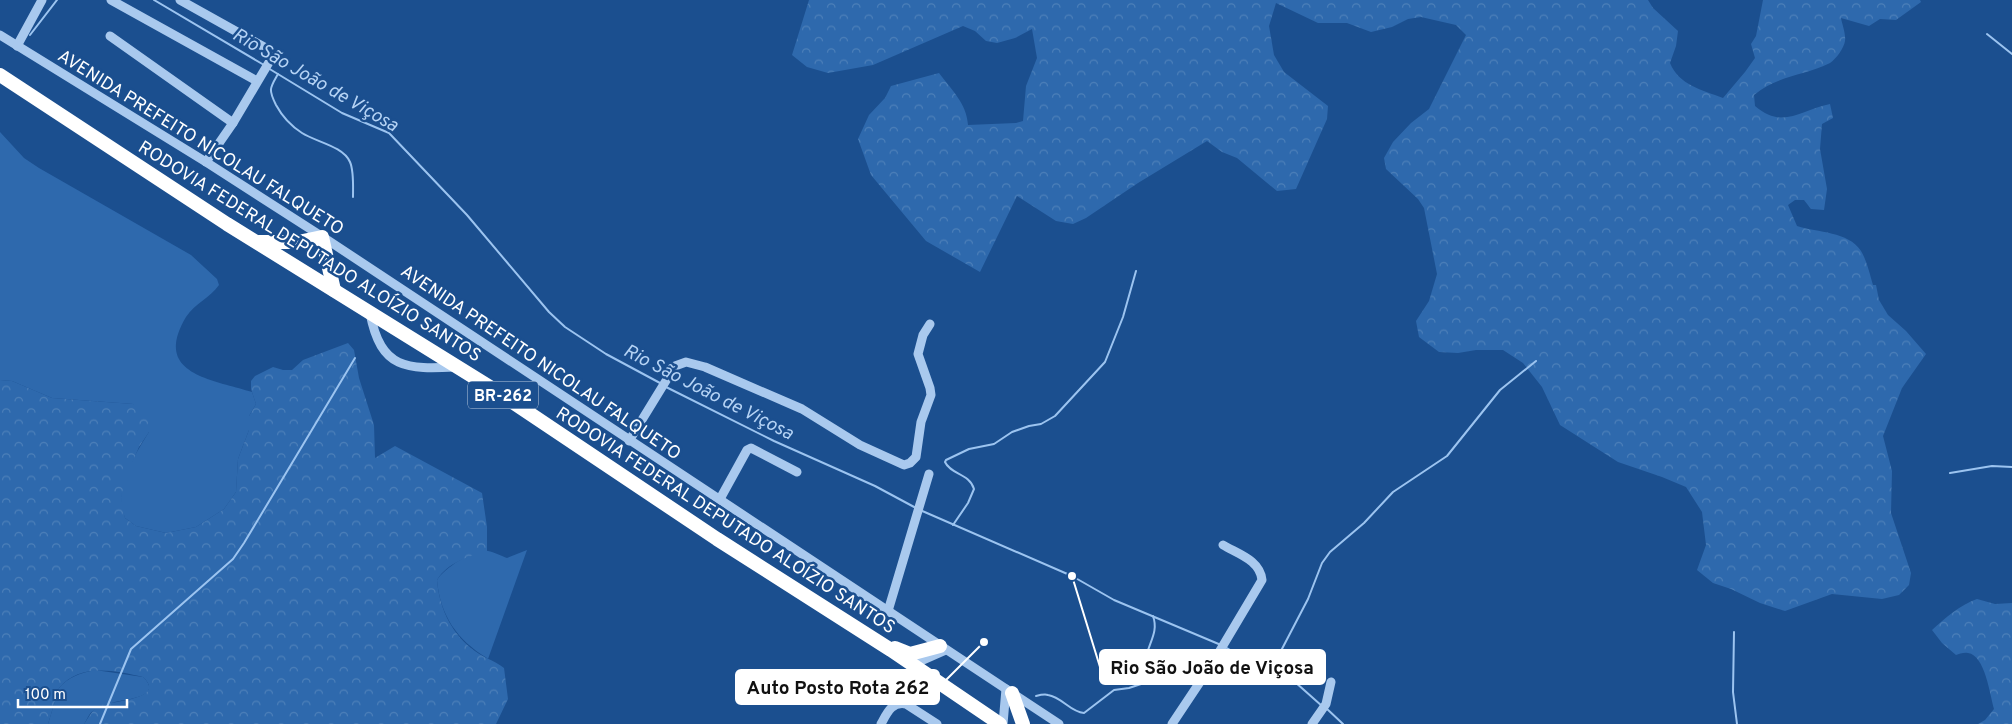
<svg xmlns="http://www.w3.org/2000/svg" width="2012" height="724" viewBox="0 0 2012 724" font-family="Overpass,sans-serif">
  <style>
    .grass { fill: #2e69ad }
    .forest { fill: url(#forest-crowns) }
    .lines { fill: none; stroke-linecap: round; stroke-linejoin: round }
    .stream { stroke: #9cc4f0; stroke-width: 2 }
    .minor { stroke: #a9c9ee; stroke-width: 9 }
    .highway { stroke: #fff; stroke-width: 14 }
    .labels { text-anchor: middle; stroke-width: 5; stroke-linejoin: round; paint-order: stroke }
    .shield { fill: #1b4f8f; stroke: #bbcadd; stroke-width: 1 }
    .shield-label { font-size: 16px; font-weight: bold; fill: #fff }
    .street-label { font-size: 18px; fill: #fff; stroke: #1b4f8f }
    .water-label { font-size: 19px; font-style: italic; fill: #b5d3f5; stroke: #1b4f8f }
    .leader { fill: none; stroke: #fff; stroke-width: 2 }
    .callout-dot { fill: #fff; stroke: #1b4f8f; stroke-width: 2 }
    .callout { fill: #fff; stroke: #fff; stroke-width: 2 }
    .callout-label { font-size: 19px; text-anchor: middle; font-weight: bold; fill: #111 }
  </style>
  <defs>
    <pattern id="forest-crowns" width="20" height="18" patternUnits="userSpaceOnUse" patternTransform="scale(1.25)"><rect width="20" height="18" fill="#2e69ad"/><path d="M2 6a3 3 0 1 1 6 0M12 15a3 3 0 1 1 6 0" fill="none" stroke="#4d80b9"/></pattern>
  </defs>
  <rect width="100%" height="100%" fill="#1b4f8f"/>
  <!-- grass -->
  <g class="grass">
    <path d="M 0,132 L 24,158 L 39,168 L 191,255 L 217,279 L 219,285 C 210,298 195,303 186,317 C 152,374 211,379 252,392 L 256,404 L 249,416 L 249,430 L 238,459 L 236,492 L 224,509 L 196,527 L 166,533 L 136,526 L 125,518 C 123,512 121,505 121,498 C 121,478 138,449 149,432 L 133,404 L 52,398 L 12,381 L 0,380 Z"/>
    <path d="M 527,550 L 488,659 L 487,658 C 457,640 440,615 437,580 C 445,568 473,549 488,551 C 494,552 502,556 507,558 Z"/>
    <path d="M 95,670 L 143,677 C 164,697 126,699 115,702 C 108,704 98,707 93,711 C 89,713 87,720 84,724 L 48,724 L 59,688 C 68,677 81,673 95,670 Z"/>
  </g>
  <!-- forest -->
  <g class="forest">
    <path d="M 809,0 L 1648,0 L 1653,8 L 1678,31 L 1676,46 L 1670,63 C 1679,85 1702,90 1723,98 L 1745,72 L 1755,58 L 1751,44 L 1756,36 L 1763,0 L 1920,0 L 1921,2 L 1896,20 L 1880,19 L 1869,26 L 1841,18 C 1842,24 1846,34 1845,41 C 1844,48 1836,59 1830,63 C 1804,76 1778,75 1754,95 L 1755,106 C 1783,130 1800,110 1830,104 L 1833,118 L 1822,124 L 1820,149 L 1827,189 L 1824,210 L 1811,209 L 1804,200 L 1795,200 L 1788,205 L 1797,226 C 1818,233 1848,231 1861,251 C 1867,261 1870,275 1873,285 L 1876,285 L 1879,300 L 1888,315 L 1906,331 L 1926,354 L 1902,388 L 1883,436 L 1892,471 L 1891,513 L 1911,573 L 1909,585 L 1899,595 L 1882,599 L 1832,594 L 1785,611 L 1760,603 L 1731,589 L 1713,583 L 1697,570 L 1706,545 L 1702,512 L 1686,487 L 1662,477 L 1618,462 L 1560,425 L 1542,387 L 1523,363 L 1503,350 L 1476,350 L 1458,353 L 1439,352 L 1419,337 L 1416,321 L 1429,301 L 1437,274 L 1424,208 L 1418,199 L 1386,169 L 1384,158 L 1393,142 L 1411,123 L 1429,109 L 1466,35 L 1456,25 L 1421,17 L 1408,19 L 1392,27 L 1371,32 L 1347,23 L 1318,23 L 1276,3 L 1269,26 L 1274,55 L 1284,72 L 1328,106 L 1327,119 L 1296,189 L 1277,191 L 1237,158 L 1222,152 L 1207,141 L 1138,183 L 1086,218 L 1073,224 L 1056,221 L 1017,196 L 980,272 L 926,241 L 871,175 L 858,139 L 869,115 L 885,98 L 891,86 L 939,73 C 951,89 967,104 968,125 L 1016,123 L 1023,121 L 1026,86 L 1037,58 L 1032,29 L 1015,38 L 997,43 L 986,41 L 975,31 L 963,26 L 873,65 L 828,73 L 807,67 L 792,55 Z"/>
    <path d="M 348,343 L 354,350 L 359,378 L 374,425 L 375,458 L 395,446 L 482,493 L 487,527 L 487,551 C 468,557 448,562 437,580 C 439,606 450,631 471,648 C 481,657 494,660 504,668 L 508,699 L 496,724 L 84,724 C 89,717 92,710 99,706 C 109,701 168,700 143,677 C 115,670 79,663 59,688 L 48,724 L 0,724 L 0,380 L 12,381 L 52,398 L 133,404 L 148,412 L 149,432 L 139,447 L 126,477 L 121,497 L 125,518 L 136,526 L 166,533 L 196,527 L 224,509 L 236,492 L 238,459 L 249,430 L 249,416 L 256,404 L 251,389 L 251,381 L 255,376 L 273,367 L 283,370 L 292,370 L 303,360 Z"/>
    <path d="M 1977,599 L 1995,604 L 2012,603 L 2012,724 L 1978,724 L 1985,720 L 1994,709 C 1990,695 1985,655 1968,653 C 1964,652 1959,654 1956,655 L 1942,643 L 1932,630 C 1945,618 1960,605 1977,599 Z"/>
  </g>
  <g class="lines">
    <!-- stream -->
    <g class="stream">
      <polyline points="154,0 264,65"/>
      <polyline points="1987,34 2012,54"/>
      <polyline points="30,35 57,0"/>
      <polyline points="268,68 342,113 389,133 467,215 549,312 565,327 606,354 660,383"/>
      <path d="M 278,74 C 270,88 268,89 276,105 C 282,116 291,126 302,133 C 316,142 343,146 350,162 C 354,171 353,187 353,197"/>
      <polyline points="666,387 774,441 875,486 916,508"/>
      <polyline points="1950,473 1992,466 2012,467"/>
      <polyline points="920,510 1072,576 1114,600 1221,645"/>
      <path d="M 953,525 L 968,503 L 974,489 C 969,473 951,475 945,462 L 946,460 L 969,449 L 994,444 L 1012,432 L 1029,426 L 1041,424 L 1055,416 L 1105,362 L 1123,317 L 1136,271"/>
      <polyline points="1734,632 1733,692 1737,724"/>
      <polyline points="1225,647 1258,666 1286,674 1322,706"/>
      <polyline points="1271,670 1308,599 1322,563 1330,552 1364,523 1393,492 1447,456 1500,390 1536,361"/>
      <path d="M 1036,696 C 1040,695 1045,694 1048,695 C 1062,697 1070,712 1084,713 L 1114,690 L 1129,688 L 1144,683 L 1147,677 C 1139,650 1161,638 1153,616"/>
      <polyline points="1326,708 1343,724"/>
      <polyline points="100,724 131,649 233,559 244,543 355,358"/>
    </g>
    <!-- minor -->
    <g class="minor">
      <polyline points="111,0 257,81"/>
      <polyline points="180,0 264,47 271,59 233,123 206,162"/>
      <polyline points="0,35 206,162 329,241 1059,724"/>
      <polyline points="110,36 233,123"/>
      <polyline points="17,46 42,0"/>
      <path d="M 370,313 C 381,371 408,369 458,367"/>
      <polyline points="629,441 675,366 686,362 705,367 802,409 860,445 904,465 910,463 916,457 921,422 931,395 930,388 918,354 923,335 930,324"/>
      <polyline points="720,499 747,450 751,448 797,472"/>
      <polyline points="888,611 929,474"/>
      <polyline points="912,665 946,650"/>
      <path d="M 881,724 C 887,713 892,701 906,704 L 937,724"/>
      <polyline points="1003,724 1006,689"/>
      <path d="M 1172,724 L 1212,664 L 1262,580 C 1260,560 1238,554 1223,545"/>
      <polyline points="1312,724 1326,704 1331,682"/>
    </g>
    <!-- highway -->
    <g class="highway">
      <polyline points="0,75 227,224 493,389 717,539 891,650 1000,724"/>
      <polyline points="259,242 298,242 322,237 334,290"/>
      <polyline points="895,648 910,654 940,646"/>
      <polyline points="1012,693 1023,724"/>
    </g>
  </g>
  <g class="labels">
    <!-- shield labels -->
    <rect class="shield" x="468" y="381.5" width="70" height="27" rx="4"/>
    <g class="shield-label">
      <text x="503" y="401">BR-262</text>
    </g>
    <!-- street labels -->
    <g class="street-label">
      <text transform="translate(201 142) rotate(32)" y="6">AVENIDA PREFEITO NICOLAU FALQUETO</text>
      <text transform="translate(310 251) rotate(32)" y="6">RODOVIA FEDERAL DEPUTADO ALOÍZIO SANTOS</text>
      <text transform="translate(541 362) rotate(34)" y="6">AVENIDA PREFEITO NICOLAU FALQUETO</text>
      <text transform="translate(726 520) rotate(33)" y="6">RODOVIA FEDERAL DEPUTADO ALOÍZIO SANTOS</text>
    </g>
    <!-- water labels -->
    <g class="water-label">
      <text transform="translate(316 79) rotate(30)" y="7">Rio São João de Viçosa</text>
      <text transform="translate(709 391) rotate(27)" y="7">Rio São João de Viçosa</text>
    </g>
  </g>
  <!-- callouts -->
  <path class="leader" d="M1072 576L1100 667M984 642L939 687"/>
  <g class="callout-dot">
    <circle cx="1072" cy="576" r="5"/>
    <circle cx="984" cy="642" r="5"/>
  </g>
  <g class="callout">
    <rect x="1100" y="650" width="225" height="34" rx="5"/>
    <rect x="736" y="670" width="203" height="34" rx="5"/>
  </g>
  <g class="callout-label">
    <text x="1212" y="674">Rio São João de Viçosa</text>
    <text x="838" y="694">Auto Posto Rota 262</text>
  </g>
  <!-- scale -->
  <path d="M18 699v8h109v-8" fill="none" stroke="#ffffff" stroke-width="2.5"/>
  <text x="25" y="699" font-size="15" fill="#ffffff" stroke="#1b4f8f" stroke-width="4" paint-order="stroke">100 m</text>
</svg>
